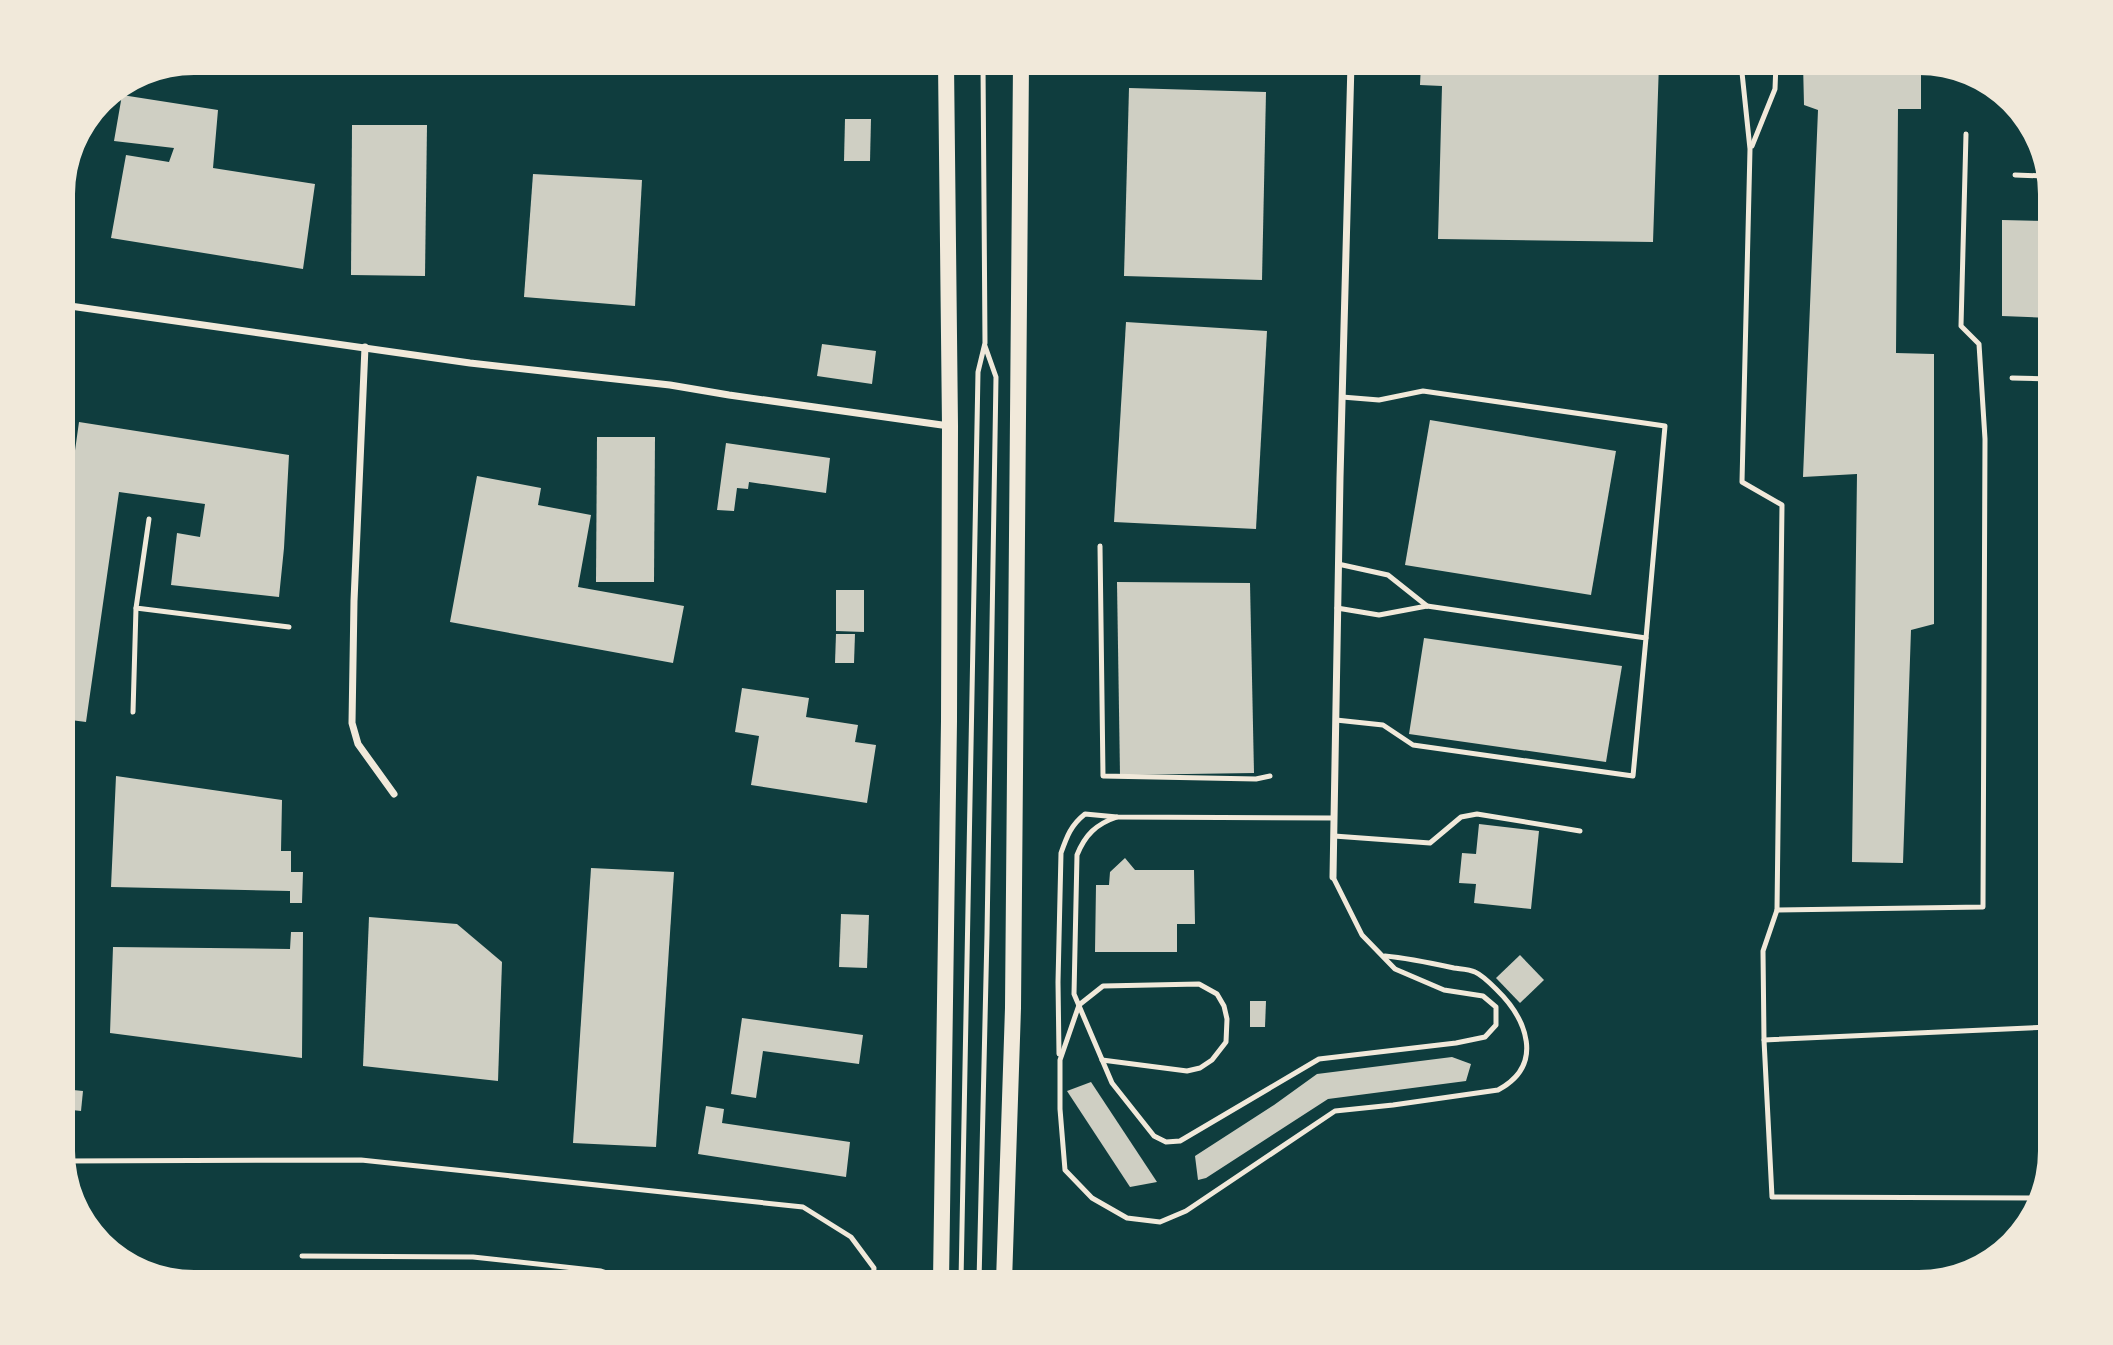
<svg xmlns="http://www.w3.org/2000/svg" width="2113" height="1345" viewBox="0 0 2113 1345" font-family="Jost,sans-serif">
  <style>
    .building { fill: #cfcfc3 }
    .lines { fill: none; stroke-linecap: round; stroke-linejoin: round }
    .service { stroke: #f1e9da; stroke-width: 5 }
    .minor { stroke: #f1e9da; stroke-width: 7 }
    .primary { stroke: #f1e9da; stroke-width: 16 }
  </style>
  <rect width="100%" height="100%" fill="#0f3d3e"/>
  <!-- building -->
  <g class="building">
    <polygon points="1421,63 1659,63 1653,242 1438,239 1442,86 1420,85"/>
    <polygon points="1803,63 1921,64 1921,109 1898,109 1896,353 1934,354 1934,624 1911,630 1903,863 1852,862 1857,474 1803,477 1818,110 1804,105"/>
    <polygon points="1129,88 1266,92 1262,280 1124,276"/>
    <polygon points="122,95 218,110 213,168 315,184 303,269 111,238 126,155 169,162 174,148 114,141"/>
    <polygon points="845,119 871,119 870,161 844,161"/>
    <polygon points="352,125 427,125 425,276 351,275"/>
    <polygon points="533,174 642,180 635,306 524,297"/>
    <polygon points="2002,220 2050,221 2050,318 2002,316"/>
    <polygon points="1126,322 1267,331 1256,529 1114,522"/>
    <polygon points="822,344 876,351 872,384 817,376"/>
    <polygon points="1430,420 1616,451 1591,595 1405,565"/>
    <polygon points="79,422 289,455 284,548 279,597 171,585 177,533 200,537 205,504 119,492 86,722 63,719 63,536"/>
    <polygon points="597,437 655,437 654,582 596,582"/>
    <polygon points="726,443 830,458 826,493 749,482 748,489 737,488 734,511 717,510"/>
    <polygon points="477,476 541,488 538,505 591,515 578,587 684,606 673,663 450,622"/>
    <polygon points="1117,582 1250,583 1254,773 1120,775"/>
    <polygon points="836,590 864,590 864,632 836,631"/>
    <polygon points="836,634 855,634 854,663 835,663"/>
    <polygon points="1424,638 1622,666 1606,762 1409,734"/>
    <polygon points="742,688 809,698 806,717 858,725 855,742 876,745 867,803 751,785 759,736 735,732"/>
    <polygon points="116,776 282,800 281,851 291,851 291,872 303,872 302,903 290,903 290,891 111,887"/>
    <polygon points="1479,824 1539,831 1531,909 1474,903 1476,884 1459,883 1462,853 1476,854"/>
    <polygon points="1125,858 1135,870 1194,870 1195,924 1177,924 1177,952 1095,952 1096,885 1109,885 1110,872"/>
    <polygon points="591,868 674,872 656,1147 573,1143"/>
    <polygon points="841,914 869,915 867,968 839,967"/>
    <polygon points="369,917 457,924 502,962 498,1081 363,1066"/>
    <polygon points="291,932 303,932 302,1058 110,1033 113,947 290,949"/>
    <polygon points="1520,955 1544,980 1520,1003 1496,978"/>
    <polygon points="1250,1001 1266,1001 1265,1027 1250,1027"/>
    <polygon points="742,1018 863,1035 859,1064 763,1051 756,1098 731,1094"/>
    <polygon points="1452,1057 1471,1064 1466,1081 1328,1099 1206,1178 1198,1180 1195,1156 1274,1105 1317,1074"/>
    <polygon points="1091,1082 1157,1182 1130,1187 1067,1091"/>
    <polygon points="63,1089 83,1091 81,1111 63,1109"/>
    <polygon points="706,1106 724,1109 722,1123 850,1142 846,1177 698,1154"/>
  </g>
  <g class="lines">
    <!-- service -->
    <g class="service">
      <polyline points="1741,63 1750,149 1742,482 1782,505 1777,910 1983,907 1985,439 1979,344 1961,326 1966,134"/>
      <polyline points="1752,146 1775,89 1776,63"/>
      <polyline points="2015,175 2045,176"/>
      <polyline points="2012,378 2050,379"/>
      <polyline points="1342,397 1379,400 1423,391 1665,426 1646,638"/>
      <polyline points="149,519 136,608 289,627"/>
      <polyline points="1100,546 1103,776 1256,779 1270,776"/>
      <polyline points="1338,564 1388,575 1427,606"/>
      <polyline points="133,712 136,608"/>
      <polyline points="1336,720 1383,725 1413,745 1633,776 1646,638 1427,606 1379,615 1337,608"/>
      <path d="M 1117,817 C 1096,824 1085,835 1077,855 L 1074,994 L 1112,1083 L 1154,1136 L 1166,1142 L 1180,1141 L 1319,1059 L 1456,1043 L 1485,1037 L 1496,1025 L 1496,1007 L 1483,996 L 1444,990 L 1395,969 L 1362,935 L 1333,877"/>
      <polyline points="1334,836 1430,843 1461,817 1477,814 1580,831"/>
      <polyline points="1777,910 1763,951 1764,1040 1772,1197 2036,1198"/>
      <polyline points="1764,1040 2050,1027"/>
      <path d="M 1059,1054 L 1058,982 L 1061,853 C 1067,836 1071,825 1085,814 L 1117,817 L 1334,818"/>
      <path d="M 1102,1060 L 1187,1071 L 1200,1068 L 1212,1060 L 1226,1042 L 1227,1019 L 1224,1006 L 1217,994 L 1199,984 L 1103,986 L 1079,1005 L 1060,1060 L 1060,1109 L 1065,1170 L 1092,1198 L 1127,1218 L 1160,1222 L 1186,1211 L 1335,1111 L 1393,1105 L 1498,1090 C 1545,1065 1527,1019 1496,989 C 1490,983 1482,975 1475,972 C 1469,969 1460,969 1454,968 C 1431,963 1408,958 1385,956"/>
      <polyline points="64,1161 361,1160 803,1207 851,1237 874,1268 873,1282"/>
      <polyline points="302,1256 473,1257 601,1271 633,1282"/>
      <polyline points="961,1282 978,372 985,343 983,63"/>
      <polyline points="979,1282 987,934 996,377 985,346"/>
    </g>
    <!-- minor -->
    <g class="minor">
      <polyline points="63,305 470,363 670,385 729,395 949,426"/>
      <polyline points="365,347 354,601 352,723 358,744 394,794"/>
      <polyline points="1333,877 1340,478 1351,63"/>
    </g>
    <!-- primary -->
    <g class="primary">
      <polyline points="941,1282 949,721 950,426 946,63"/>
      <polyline points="1004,1282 1013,1008 1021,63"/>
    </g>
  </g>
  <!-- crop -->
  <path d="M0 0H2113V1345H0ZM194 75H1919A119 119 0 0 1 2038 194V1151A119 119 0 0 1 1919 1270H194A119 119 0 0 1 75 1151V194A119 119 0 0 1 194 75Z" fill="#f1e9da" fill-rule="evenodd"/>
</svg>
